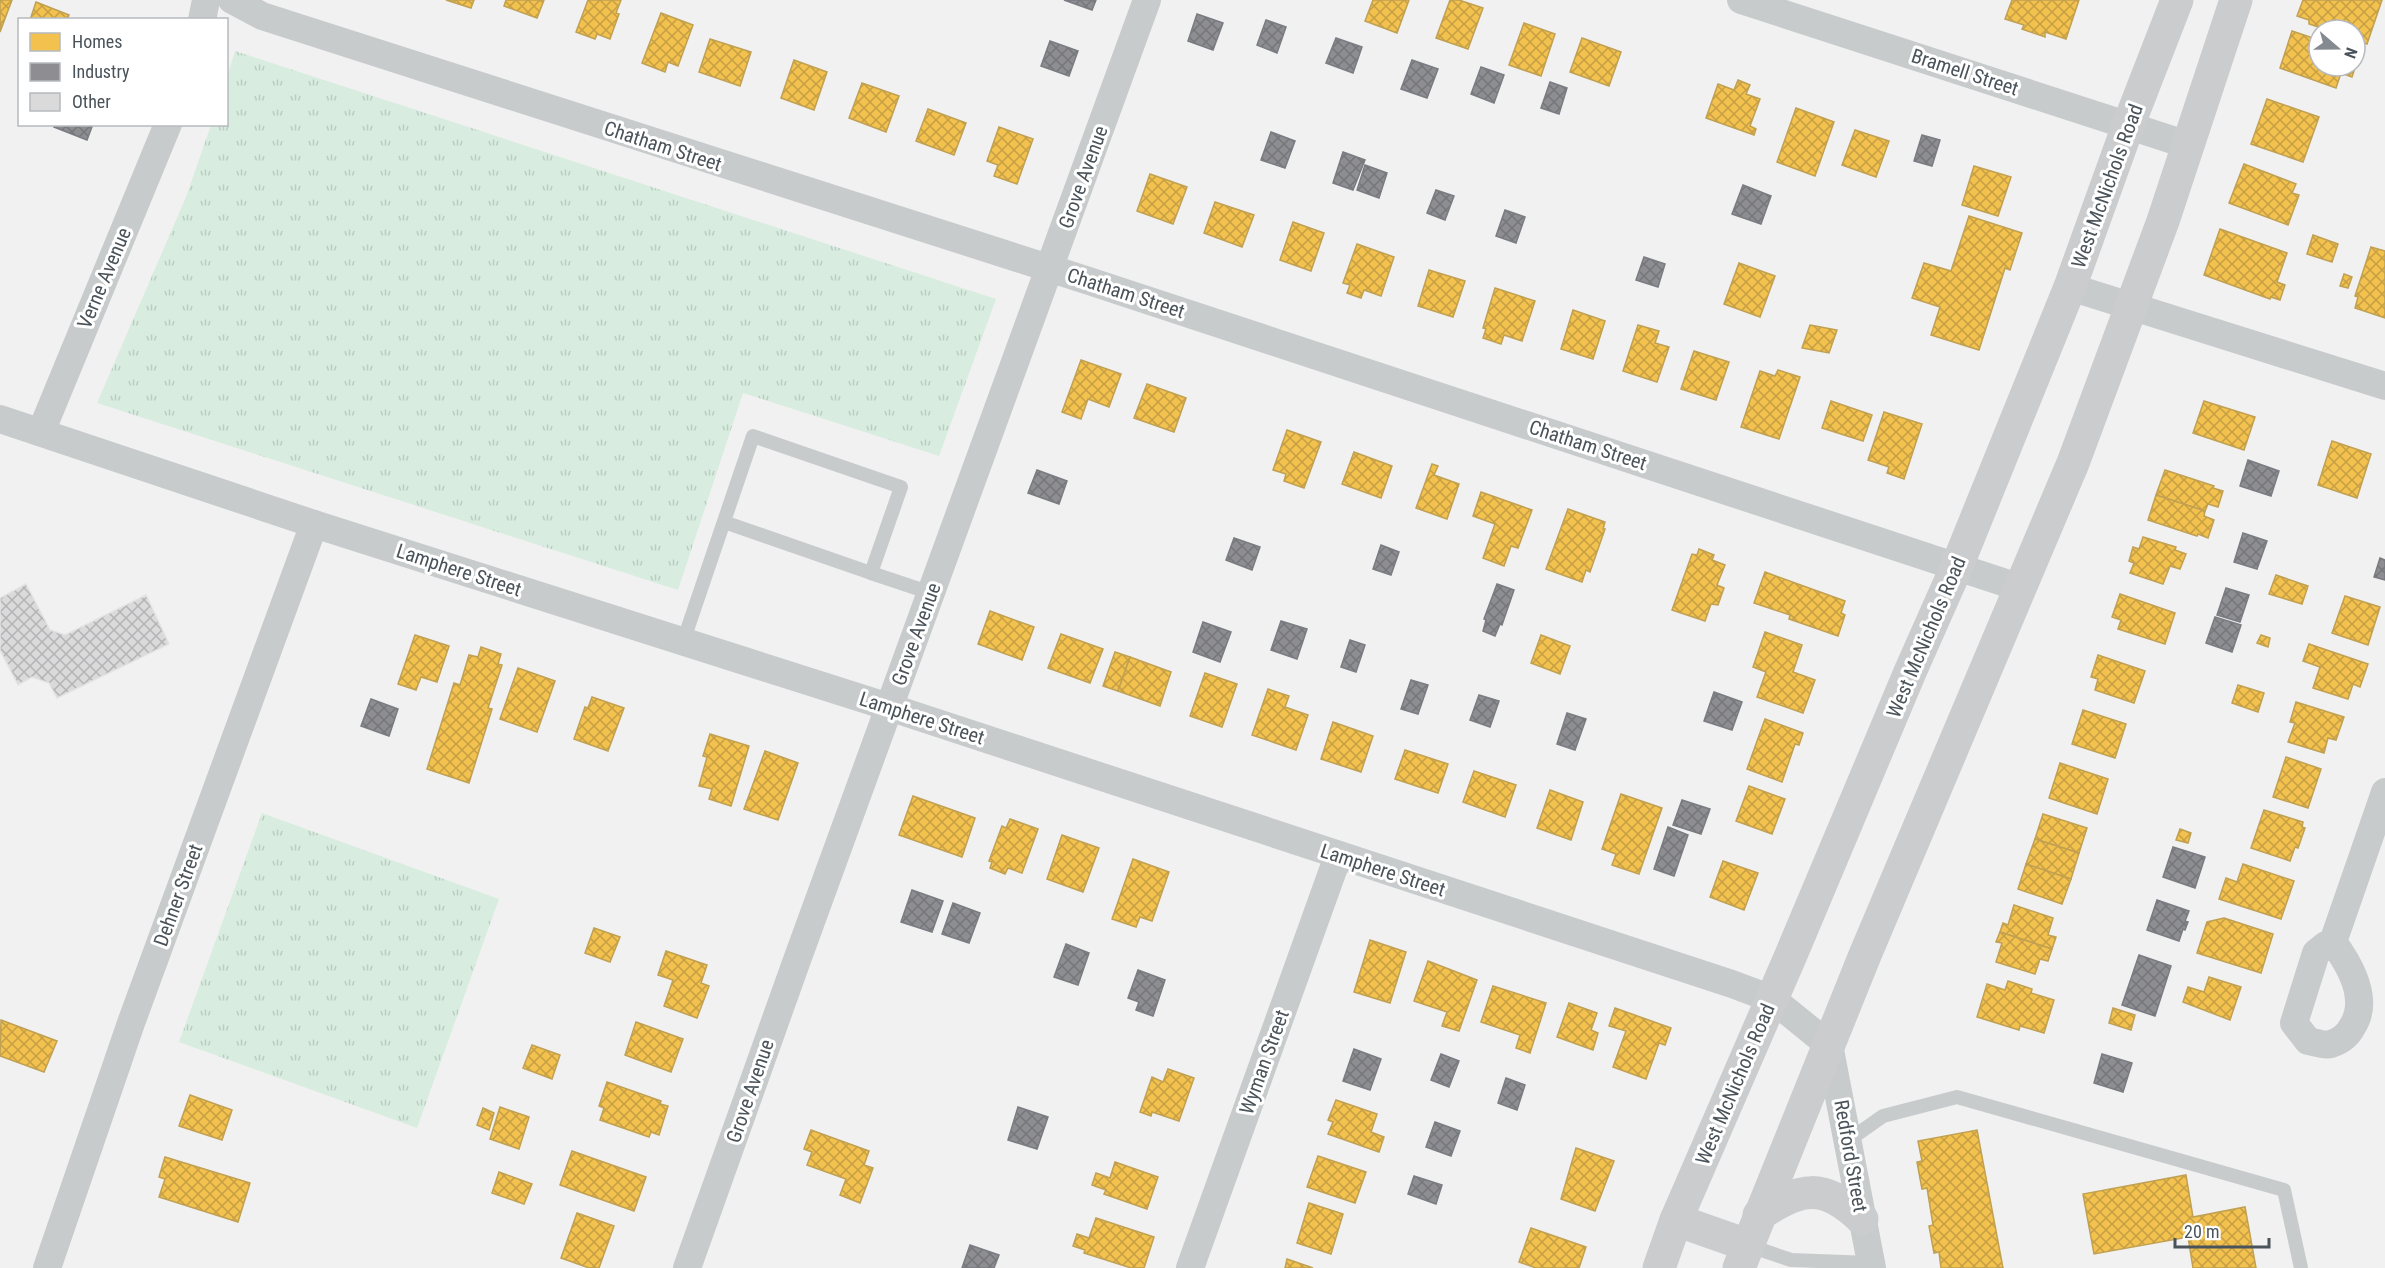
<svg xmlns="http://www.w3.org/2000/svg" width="2385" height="1268" viewBox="0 0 2385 1268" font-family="'Roboto Condensed',sans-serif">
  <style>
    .grass { fill: url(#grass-tufts) }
    .homes { fill: url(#homes-cross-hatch); stroke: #c0a052; stroke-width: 1.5 }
    .industry { fill: url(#industry-cross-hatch); stroke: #797c81; stroke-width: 1.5 }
    .building { fill: url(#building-cross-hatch); stroke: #e2e3e3; stroke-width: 1.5 }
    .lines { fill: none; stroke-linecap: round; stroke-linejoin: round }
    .lane { stroke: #c8cbcc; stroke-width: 14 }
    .street { stroke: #c8cbcc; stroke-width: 28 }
    .secondary { stroke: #caccce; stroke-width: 33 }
    .labels { text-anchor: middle; stroke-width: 6; stroke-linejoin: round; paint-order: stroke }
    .street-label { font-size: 20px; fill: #4a535a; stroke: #fff }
  </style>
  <defs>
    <pattern id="grass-tufts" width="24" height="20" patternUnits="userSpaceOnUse" patternTransform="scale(1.5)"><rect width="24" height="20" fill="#d8ede0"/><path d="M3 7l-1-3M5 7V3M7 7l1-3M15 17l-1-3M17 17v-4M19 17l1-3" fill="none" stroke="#bbcdc2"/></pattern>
    <pattern id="homes-cross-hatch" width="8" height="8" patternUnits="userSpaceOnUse" patternTransform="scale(1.5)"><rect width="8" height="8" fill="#f2c14e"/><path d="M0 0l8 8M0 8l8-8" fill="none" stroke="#c69f44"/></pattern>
    <pattern id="industry-cross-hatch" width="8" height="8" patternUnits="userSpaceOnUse" patternTransform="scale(1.5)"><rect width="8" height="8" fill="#8d8d92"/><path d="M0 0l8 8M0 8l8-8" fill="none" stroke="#75767a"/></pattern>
    <pattern id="building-cross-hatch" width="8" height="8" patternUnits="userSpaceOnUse" patternTransform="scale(1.5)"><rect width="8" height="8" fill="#dadadb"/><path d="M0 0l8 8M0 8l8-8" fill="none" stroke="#b3b3b5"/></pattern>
  </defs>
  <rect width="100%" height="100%" fill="#f1f1f1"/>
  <!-- grass -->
  <g class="grass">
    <polygon points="235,51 996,299 939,456 743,393 678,590 97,403 186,197 211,125 226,124 227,77"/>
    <polygon points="262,813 499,899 417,1128 179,1042"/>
  </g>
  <!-- homes -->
  <g class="homes">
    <polygon points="0,0 12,0 0,32"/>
    <polygon points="446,0 474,0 471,8"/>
    <polygon points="506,0 544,0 537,18 504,6"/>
    <polygon points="588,0 621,0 616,13 619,14 610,39 597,34 595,39 576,32"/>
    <polygon points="1373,0 1409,0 1397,33 1365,21"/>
    <polygon points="1450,0 1459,0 1483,8 1468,49 1436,38"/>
    <polygon points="2012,0 2079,0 2066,39 2045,32 2045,37 2022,29 2024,25 2005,19"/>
    <polygon points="2303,0 2382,0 2367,44 2355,40 2355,30 2327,30 2309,24 2309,20 2297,16"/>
    <polygon points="36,2 69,15 67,20 30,20"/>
    <polygon points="661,13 693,25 678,66 668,62 665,72 642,63"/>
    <polygon points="1524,23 1555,34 1541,76 1509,65"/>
    <polygon points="2292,31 2319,40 2319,66 2355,68 2352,77 2341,73 2336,88 2280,68"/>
    <polygon points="1582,38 1621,52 1609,86 1570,72"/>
    <polygon points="710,39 751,52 740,86 699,72"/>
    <polygon points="794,60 827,72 814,110 781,98"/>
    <polygon points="1738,80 1750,85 1746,94 1760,99 1750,126 1756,129 1754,135 1706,118 1718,84 1734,90"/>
    <polygon points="862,83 899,96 886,132 849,118"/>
    <polygon points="2267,99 2319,117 2303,162 2251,144"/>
    <polygon points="1796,108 1834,122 1815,176 1777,162"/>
    <polygon points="928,109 966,123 954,155 916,141"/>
    <polygon points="999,127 1033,139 1017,184 994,176 998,165 987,161"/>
    <polygon points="1855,130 1889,141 1876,177 1842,165"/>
    <polygon points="2244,164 2296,184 2292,193 2299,195 2288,225 2229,203"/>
    <polygon points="1974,166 2011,177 1998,216 1962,205"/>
    <polygon points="1150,174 1187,187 1173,224 1137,211"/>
    <polygon points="1215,202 1254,215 1242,247 1204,233"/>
    <polygon points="1969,216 2022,233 2010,270 2005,268 1979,350 1931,335 1940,307 1912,298 1924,263 1951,271"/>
    <polygon points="1293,222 1324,233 1311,271 1280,260"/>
    <polygon points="2220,229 2287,253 2277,282 2285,285 2280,300 2271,297 2270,299 2204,275"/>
    <polygon points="2313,235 2338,244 2332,262 2307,254"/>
    <polygon points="1357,244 1394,257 1381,296 1364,290 1361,298 1347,293 1350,285 1343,283"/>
    <polygon points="2371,247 2385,251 2385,318 2355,308 2358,297 2355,296"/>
    <polygon points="1739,263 1775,276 1760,317 1724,304"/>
    <polygon points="1429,270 1465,281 1453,317 1418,306"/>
    <polygon points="2344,274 2352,277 2348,288 2340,286"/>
    <polygon points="1495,288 1535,301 1522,341 1504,335 1501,344 1483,338 1486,329 1483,328"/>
    <polygon points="1573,310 1605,321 1593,359 1561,349"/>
    <polygon points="1638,325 1659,331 1655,343 1669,347 1657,382 1623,371"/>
    <polygon points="1810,325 1837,330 1829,353 1802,348"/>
    <polygon points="1694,351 1729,362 1716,400 1681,389"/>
    <polygon points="1081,360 1121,374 1109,407 1088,399 1081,419 1062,412"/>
    <polygon points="1778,370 1800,377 1779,439 1741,427 1760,371 1775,376"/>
    <polygon points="1147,384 1186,398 1174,432 1134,418"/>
    <polygon points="1831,401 1872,415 1863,441 1822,428"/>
    <polygon points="2204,401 2255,417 2244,450 2193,433"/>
    <polygon points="1884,412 1922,424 1904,479 1887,473 1889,467 1868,460"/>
    <polygon points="1287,430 1321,442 1304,488 1284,481 1286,474 1273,470"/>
    <polygon points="2332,441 2371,454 2357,498 2318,485"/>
    <polygon points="1354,452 1392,466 1381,498 1342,484"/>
    <polygon points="1432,464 1438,466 1434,475 1459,484 1447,519 1416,508"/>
    <polygon points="2165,470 2214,486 2213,488 2223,491 2218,507 2208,504 2205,511 2156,495"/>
    <polygon points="1481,492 1532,510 1518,548 1511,546 1504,566 1483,558 1495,524 1473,516"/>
    <polygon points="2156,495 2205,511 2204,516 2214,520 2208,538 2198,534 2197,536 2148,520"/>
    <polygon points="1568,509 1605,522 1603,529 1605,529 1590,572 1586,570 1582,582 1546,569"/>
    <polygon points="2143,537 2176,547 2175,550 2186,554 2180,569 2170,566 2163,584 2130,573 2134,563 2129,561 2133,547 2139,549"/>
    <polygon points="1699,549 1714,555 1712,560 1725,565 1717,585 1724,588 1718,605 1711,604 1705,621 1672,610 1692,554 1697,555"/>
    <polygon points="1765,572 1845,601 1841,613 1845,615 1838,636 1789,619 1790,615 1754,603"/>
    <polygon points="2276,575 2308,586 2302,604 2269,594"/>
    <polygon points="2120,594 2175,613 2165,644 2118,629 2121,620 2112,617"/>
    <polygon points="2345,596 2380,607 2368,645 2332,633"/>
    <polygon points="990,611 1034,627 1022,660 978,644"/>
    <polygon points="1765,632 1802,645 1793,672 1815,680 1803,713 1757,697 1766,672 1753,667"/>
    <polygon points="1061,634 1103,649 1090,683 1048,668"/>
    <polygon points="415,635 449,646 437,682 421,677 416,690 398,684"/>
    <polygon points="1541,635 1570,646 1560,674 1531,663"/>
    <polygon points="2261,635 2270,638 2268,647 2257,643"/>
    <polygon points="2309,644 2368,664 2360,687 2353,684 2348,699 2313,688 2320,667 2303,661"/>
    <polygon points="481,647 501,654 498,664 502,665 488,708 492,709 469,783 427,769 454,683 460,685 469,655 478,657"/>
    <polygon points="1115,652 1130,657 1118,691 1103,686"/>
    <polygon points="2098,655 2145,671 2134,703 2095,690 2098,679 2091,677"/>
    <polygon points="1130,657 1171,672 1160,706 1118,691"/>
    <polygon points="518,668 555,681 537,732 500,719"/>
    <polygon points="1205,673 1237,684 1222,727 1190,716"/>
    <polygon points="2238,685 2264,693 2258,712 2232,703"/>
    <polygon points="1268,689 1289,696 1285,707 1308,715 1296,750 1252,735"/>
    <polygon points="592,697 624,708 608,751 574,739 585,707 588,708"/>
    <polygon points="2296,702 2344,717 2336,740 2328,738 2324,753 2288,742 2295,723 2290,722"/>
    <polygon points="2083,710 2126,724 2115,758 2072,744"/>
    <polygon points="1765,719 1803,733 1799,745 1795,744 1782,782 1747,769"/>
    <polygon points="1333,722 1373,736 1361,772 1321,759"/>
    <polygon points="710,734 749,746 731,806 709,799 712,789 699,786 707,757 703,756"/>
    <polygon points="1405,750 1448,764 1438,793 1395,779"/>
    <polygon points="765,751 798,763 778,820 744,809"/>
    <polygon points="2286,757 2321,769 2308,808 2273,797"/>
    <polygon points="2060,763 2108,779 2097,814 2049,798"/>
    <polygon points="1474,771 1516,785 1505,817 1463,802"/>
    <polygon points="1749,786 1785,799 1772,834 1736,821"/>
    <polygon points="1550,790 1583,802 1571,840 1537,828"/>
    <polygon points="1621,794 1662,808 1639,874 1612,865 1616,854 1602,849"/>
    <polygon points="913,796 975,818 962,857 899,835"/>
    <polygon points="2264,810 2303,822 2302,827 2305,828 2298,848 2295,847 2290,861 2251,848"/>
    <polygon points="2043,814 2087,828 2079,853 2035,839"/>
    <polygon points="1010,819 1038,829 1022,873 1008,868 1005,874 990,868 992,862 989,861 1002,826 1006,828"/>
    <polygon points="2180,829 2191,833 2188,843 2176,840"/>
    <polygon points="1062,835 1099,848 1083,892 1047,879"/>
    <polygon points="2035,839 2079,853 2071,879 2026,864"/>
    <polygon points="1133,859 1169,872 1152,921 1140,917 1136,927 1112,919"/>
    <polygon points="1723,861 1758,873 1744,910 1710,897"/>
    <polygon points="2026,864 2071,879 2062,904 2018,889"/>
    <polygon points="2243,864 2294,881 2281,919 2219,899 2226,878 2237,882"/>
    <polygon points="2014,905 2053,918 2048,935 2056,937 2052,949 2000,932 2003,923 2008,925"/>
    <polygon points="2224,918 2273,934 2261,973 2197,953 2207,922"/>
    <polygon points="594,928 620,937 610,962 585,953"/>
    <polygon points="2000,932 2052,949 2048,961 2040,959 2035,974 1996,962 2002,943 1996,942"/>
    <polygon points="1370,940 1406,952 1390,1003 1354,992"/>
    <polygon points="666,951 707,965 701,983 709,986 697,1018 664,1006 673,980 658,975"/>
    <polygon points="1428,961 1477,980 1459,1031 1442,1026 1447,1012 1414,1001"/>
    <polygon points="2209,977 2241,987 2230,1020 2183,1002 2188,987 2204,992"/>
    <polygon points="2008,981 2032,989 2031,993 2054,1000 2044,1033 2020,1026 2019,1030 1977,1017 1987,984 2005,990"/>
    <polygon points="1493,986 1546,1003 1530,1053 1516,1048 1520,1035 1481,1022"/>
    <polygon points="1569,1003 1597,1013 1591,1030 1598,1033 1593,1050 1557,1037"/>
    <polygon points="1615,1008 1671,1028 1665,1045 1659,1043 1646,1079 1613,1067 1626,1031 1609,1026"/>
    <polygon points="2113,1008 2135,1015 2131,1030 2109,1023"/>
    <polygon points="1,1020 57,1041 44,1072 0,1056"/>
    <polygon points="636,1022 683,1039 671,1072 625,1055"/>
    <polygon points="532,1045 560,1055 552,1079 523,1068"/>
    <polygon points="1168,1069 1194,1078 1179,1121 1152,1112 1151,1116 1140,1112 1152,1077 1163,1082"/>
    <polygon points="607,1082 661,1101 660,1104 668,1106 659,1135 651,1132 649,1137 600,1120 604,1108 599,1106"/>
    <polygon points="190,1095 232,1110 222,1140 179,1126"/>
    <polygon points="1336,1100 1377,1114 1371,1132 1384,1137 1379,1152 1328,1134 1333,1122 1328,1120"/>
    <polygon points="500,1107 529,1117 519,1149 490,1139"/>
    <polygon points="483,1108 494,1113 489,1130 477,1125"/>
    <polygon points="811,1130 869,1151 864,1165 873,1168 860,1203 840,1195 846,1179 807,1165 812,1152 804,1149"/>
    <polygon points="1977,1130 2003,1268 1941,1268 1939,1252 1934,1253 1929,1226 1933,1225 1927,1188 1922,1189 1917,1162 1922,1161 1918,1141"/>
    <polygon points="1576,1148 1614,1161 1595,1211 1561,1199"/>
    <polygon points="572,1151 646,1177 634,1211 560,1185"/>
    <polygon points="1318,1156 1366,1172 1355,1203 1307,1187"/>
    <polygon points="165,1157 250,1183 238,1222 159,1197 165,1179 159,1177"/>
    <polygon points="1115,1162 1158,1177 1147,1209 1104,1194 1106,1190 1092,1185 1096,1173 1110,1178"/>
    <polygon points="499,1172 532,1184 524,1204 492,1193"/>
    <polygon points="2186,1175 2193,1217 2245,1207 2256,1268 2193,1268 2188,1237 2094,1254 2083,1194"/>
    <polygon points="1309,1203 1343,1214 1331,1254 1297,1243"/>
    <polygon points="577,1213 614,1226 599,1268 589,1268 561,1258"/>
    <polygon points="1096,1218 1154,1237 1144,1268 1131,1268 1084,1253 1085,1250 1073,1246 1077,1234 1089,1238"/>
    <polygon points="1531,1228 1586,1247 1579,1268 1536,1268 1519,1262"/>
    <polygon points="1287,1259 1313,1268 1285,1268"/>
  </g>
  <!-- industry -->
  <g class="industry">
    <polygon points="1064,0 1096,0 1092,10"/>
    <polygon points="1197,14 1223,23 1213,50 1188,41"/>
    <polygon points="1266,20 1286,27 1277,53 1257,45"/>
    <polygon points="1336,38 1362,47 1353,73 1326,63"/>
    <polygon points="1050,41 1078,51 1069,76 1041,66"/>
    <polygon points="1412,60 1438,69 1427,98 1401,89"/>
    <polygon points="1481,67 1504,75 1494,103 1471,94"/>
    <polygon points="1550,82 1567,88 1559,114 1541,108"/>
    <polygon points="55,124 93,124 87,140 54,127"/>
    <polygon points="1271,132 1295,141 1285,168 1261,160"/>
    <polygon points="1922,135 1940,140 1932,166 1914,161"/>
    <polygon points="1343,152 1365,160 1353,190 1333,183"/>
    <polygon points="1365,165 1387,173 1379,198 1357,190"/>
    <polygon points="1743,185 1771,196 1761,224 1732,214"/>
    <polygon points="1436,190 1454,196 1445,220 1427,213"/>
    <polygon points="1505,210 1525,217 1516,243 1496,236"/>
    <polygon points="1644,257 1665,264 1658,287 1636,280"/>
    <polygon points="2248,460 2279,471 2271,496 2240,486"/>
    <polygon points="1037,470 1067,481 1059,504 1028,493"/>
    <polygon points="2243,533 2267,541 2257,569 2234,562"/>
    <polygon points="1234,538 1260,547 1252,570 1226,560"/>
    <polygon points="1381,545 1399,552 1391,575 1373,569"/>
    <polygon points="2380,558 2385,560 2385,580 2374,577"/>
    <polygon points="1497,584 1514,590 1502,625 1500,624 1495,636 1483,631 1486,620 1484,619"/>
    <polygon points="2226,588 2249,595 2240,622 2217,615"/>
    <polygon points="2215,617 2241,625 2232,652 2206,643"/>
    <polygon points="1281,621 1307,629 1297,659 1271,650"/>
    <polygon points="1203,622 1231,632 1220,662 1193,652"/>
    <polygon points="1350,640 1365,645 1356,672 1341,667"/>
    <polygon points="1411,680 1428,685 1418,714 1401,709"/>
    <polygon points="1714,692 1742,702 1732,730 1704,721"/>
    <polygon points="1479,695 1499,701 1490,727 1470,720"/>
    <polygon points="371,699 398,709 389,736 361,726"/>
    <polygon points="1567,713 1586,719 1575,750 1557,744"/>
    <polygon points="1682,800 1710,809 1701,834 1673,825"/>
    <polygon points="1668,827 1688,835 1674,876 1654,869"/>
    <polygon points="2173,847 2205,857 2195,888 2163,877"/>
    <polygon points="912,890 943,901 932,932 901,922"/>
    <polygon points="2157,900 2189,911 2185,921 2188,922 2185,930 2183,929 2179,941 2147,930"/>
    <polygon points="953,903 980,913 969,943 942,934"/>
    <polygon points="1066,944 1089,953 1078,985 1054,977"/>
    <polygon points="2139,955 2171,966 2155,1016 2122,1005"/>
    <polygon points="1138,970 1165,980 1153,1016 1136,1010 1139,1002 1128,998"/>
    <polygon points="1354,1049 1381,1059 1370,1090 1343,1081"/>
    <polygon points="1441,1054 1459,1061 1449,1087 1431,1080"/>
    <polygon points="2102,1054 2132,1063 2123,1092 2094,1083"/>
    <polygon points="1506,1078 1525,1085 1517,1110 1498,1103"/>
    <polygon points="1018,1107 1048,1117 1037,1149 1008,1140"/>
    <polygon points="1435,1122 1460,1131 1451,1156 1426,1147"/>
    <polygon points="1414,1176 1442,1185 1436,1204 1408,1194"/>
    <polygon points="970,1245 999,1255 994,1268 962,1268"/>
  </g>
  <!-- building -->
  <polygon class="building" points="26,584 50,630 65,635 146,595 169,644 57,698 49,683 32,677 18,685 0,650 0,598"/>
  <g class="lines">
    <!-- lane -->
    <g class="lane">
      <polyline points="871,573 931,593"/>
      <polyline points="683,642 753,436 901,487 871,573 724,522"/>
      <polyline points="1849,1140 1883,1116 1957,1097 2284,1190 2301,1268"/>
      <polyline points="1747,1245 1791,1260 1871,1263"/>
    </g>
    <!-- street -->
    <g class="street">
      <polyline points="232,0 262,16 1089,281 2021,588"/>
      <polyline points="1741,0 2188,145"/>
      <polyline points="202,20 206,0"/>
      <polyline points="2070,287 2385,386"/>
      <polyline points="0,419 314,524 889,707 1732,984 1772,999 1829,1045 1872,1268"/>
      <polyline points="41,432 168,124"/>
      <path d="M 2333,942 C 2350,965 2370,1000 2352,1027 C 2348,1035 2340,1041 2331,1044 C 2324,1046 2314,1042 2308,1041 L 2294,1023 L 2316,953 L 2326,945 L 2333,942 L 2385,792"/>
      <polyline points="47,1268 131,1023 314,524"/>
      <polyline points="687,1268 797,960 1147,0"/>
      <polyline points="1190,1268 1338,856"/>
    </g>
    <!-- secondary -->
    <g class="secondary">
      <path d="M 1759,1215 C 1800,1187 1824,1182 1862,1219"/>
      <polyline points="1676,1220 1747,1245"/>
      <polyline points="1659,1268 1676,1220 1791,955 1910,672 1957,566 2070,287 2128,126 2177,0"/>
      <polyline points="1739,1268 1865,955 2073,463 2163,221 2236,0"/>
    </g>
  </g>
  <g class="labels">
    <!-- street labels -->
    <g class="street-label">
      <text transform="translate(1965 72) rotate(18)" y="7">Bramell Street</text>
      <text transform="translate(663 146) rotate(18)" y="7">Chatham Street</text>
      <text transform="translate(1083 177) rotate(-70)" y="7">Grove Avenue</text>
      <text transform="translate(2107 186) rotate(-70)" y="7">West McNichols Road</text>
      <text transform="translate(104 278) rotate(-67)" y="7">Verne Avenue</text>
      <text transform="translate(1126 293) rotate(18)" y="7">Chatham Street</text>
      <text transform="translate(1588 445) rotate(18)" y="7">Chatham Street</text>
      <text transform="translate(459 570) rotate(18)" y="7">Lamphere Street</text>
      <text transform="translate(916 634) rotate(-70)" y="7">Grove Avenue</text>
      <text transform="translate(1926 637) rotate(-67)" y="7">West McNichols Road</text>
      <text transform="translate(922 718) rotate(18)" y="7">Lamphere Street</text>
      <text transform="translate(1383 870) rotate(18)" y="7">Lamphere Street</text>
      <text transform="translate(178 895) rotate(-70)" y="7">Dehner Street</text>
      <text transform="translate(1264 1062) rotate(-70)" y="7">Wyman Street</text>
      <text transform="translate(1735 1084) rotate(-67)" y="7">West McNichols Road</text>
      <text transform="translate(750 1091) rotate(-71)" y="7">Grove Avenue</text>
      <text transform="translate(1851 1156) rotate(80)" y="7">Redford Street</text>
    </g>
  </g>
  <!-- legend -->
  <rect x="18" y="18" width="210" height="108" fill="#ffffff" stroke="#b7babd" stroke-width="1.5"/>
  <rect x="30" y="33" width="30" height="18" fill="#f2c14e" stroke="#b7babd" stroke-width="1.5"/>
  <text x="72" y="48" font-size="18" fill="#4a535a">Homes</text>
  <rect x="30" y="63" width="30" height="18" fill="#8d8d92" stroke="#b7babd" stroke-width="1.5"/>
  <text x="72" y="78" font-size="18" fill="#4a535a">Industry</text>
  <rect x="30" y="93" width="30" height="18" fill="#dadadb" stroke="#b7babd" stroke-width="1.5"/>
  <text x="72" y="108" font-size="18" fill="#4a535a">Other</text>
  <!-- north arrow -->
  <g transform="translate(2337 48) rotate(110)"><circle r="28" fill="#ffffff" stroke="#b7babd" stroke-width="1.5"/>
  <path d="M0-4.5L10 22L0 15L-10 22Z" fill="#848a8f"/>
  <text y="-9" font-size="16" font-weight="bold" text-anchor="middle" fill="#4a535a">N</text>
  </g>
  <!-- scale -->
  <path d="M2175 1238v9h94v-9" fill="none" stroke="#4a535a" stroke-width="3"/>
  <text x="2184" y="1238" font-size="18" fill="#4a535a" stroke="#ffffff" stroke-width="4.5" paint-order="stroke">20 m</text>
</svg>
